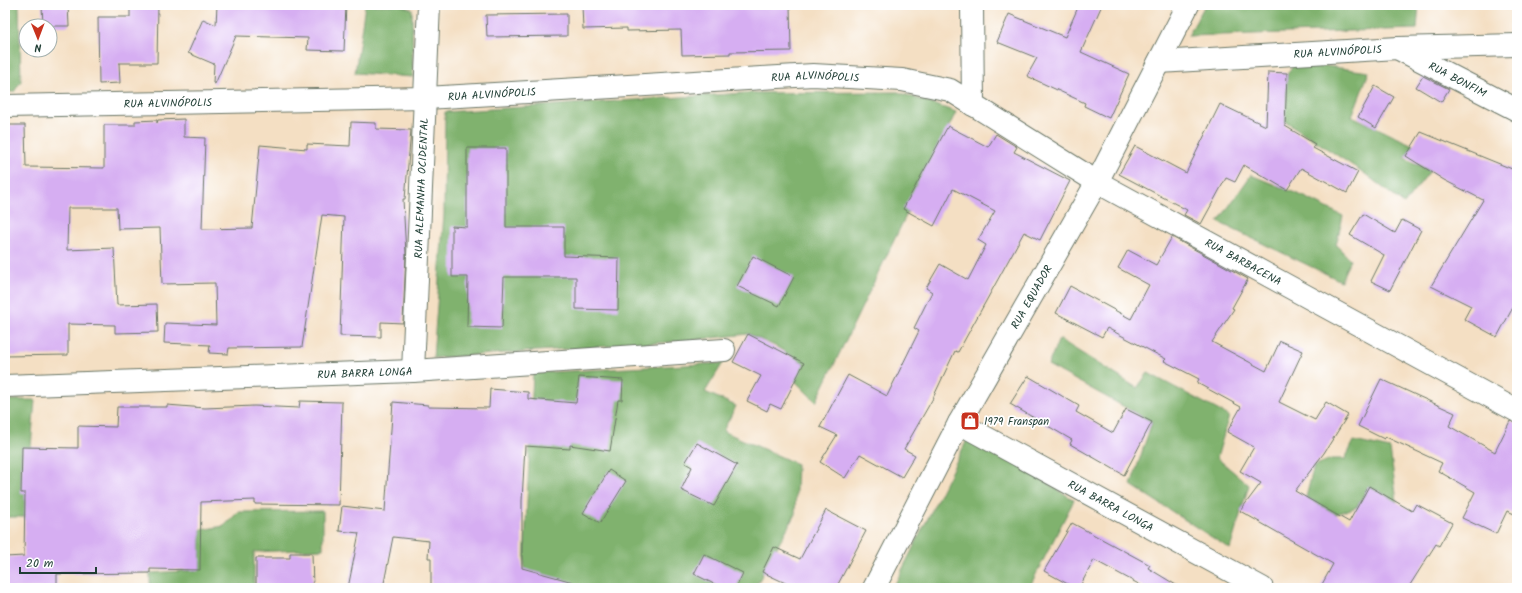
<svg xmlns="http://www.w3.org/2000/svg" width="1522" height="593" viewBox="0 0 1522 593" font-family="Kalam,sans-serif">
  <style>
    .forest { fill: #80b26e; stroke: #507851 }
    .building { fill: #d6aef2 }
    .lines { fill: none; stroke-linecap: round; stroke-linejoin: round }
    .street-casing { stroke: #6a7666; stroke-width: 24 }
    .street { stroke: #fff; stroke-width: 22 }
    .labels { text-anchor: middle; stroke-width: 3.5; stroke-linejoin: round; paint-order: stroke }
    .street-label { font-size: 11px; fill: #1f3d34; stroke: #fff }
    .poi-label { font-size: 11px; fill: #1f3d34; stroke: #fff; text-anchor: start }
  </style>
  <rect width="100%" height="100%" fill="#fff"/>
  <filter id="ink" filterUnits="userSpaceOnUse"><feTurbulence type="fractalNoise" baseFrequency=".025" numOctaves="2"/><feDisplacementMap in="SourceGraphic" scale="8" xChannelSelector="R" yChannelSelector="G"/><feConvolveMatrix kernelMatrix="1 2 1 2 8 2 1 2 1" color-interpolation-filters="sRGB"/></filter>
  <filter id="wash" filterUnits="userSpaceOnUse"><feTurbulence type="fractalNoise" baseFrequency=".012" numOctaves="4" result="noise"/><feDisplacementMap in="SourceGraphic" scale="16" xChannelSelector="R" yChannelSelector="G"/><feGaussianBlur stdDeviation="0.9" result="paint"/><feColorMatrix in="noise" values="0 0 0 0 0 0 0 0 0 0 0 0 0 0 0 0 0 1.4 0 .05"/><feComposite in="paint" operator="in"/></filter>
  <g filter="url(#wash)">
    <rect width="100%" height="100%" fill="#f4dfc3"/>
    <!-- forest -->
    <g class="forest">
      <polygon points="5,5 19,5 21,81 14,92 5,92"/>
      <polygon points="365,5 399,5 412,9 413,77 355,73"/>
      <polygon points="1205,5 1419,5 1417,29 1188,36"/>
      <polygon points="1297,62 1369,72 1352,116 1413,145 1405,158 1430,171 1404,204 1364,173 1282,119 1286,101 1287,73"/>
      <polygon points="898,92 956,112 816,402 793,379 804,363 775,346 748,334 685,341 433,358 444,214 445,112 746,93"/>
      <polygon points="1251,175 1305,197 1343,216 1336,245 1350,259 1341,281 1218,222"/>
      <polygon points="1059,339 1137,388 1148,373 1229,416 1217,458 1249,485 1230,549 1131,485 1152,422 1048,365"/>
      <polygon points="723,363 705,392 736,406 723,431 797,464 795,514 755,588 523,588 533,373"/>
      <polygon points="5,400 35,400 25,517 5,517"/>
      <polygon points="970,434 1074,500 1031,584 1036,588 893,588"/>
      <polygon points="1354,441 1390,449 1397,502 1369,486 1357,507 1336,514 1306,497 1314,466 1331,459 1345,459"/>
      <polygon points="323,511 323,549 254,552 254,588 150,588 150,573 200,570 200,530 224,526 238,512"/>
    </g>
    <g id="blocks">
      <!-- building -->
      <g class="building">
        <polygon points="42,5 68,5 69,26 43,26"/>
        <polygon points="130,5 158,5 157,63 119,63 120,83 99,84 98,17 130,17"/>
        <polygon points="217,5 346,5 344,51 307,50 308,38 236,36 215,84 213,83 214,64 188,53 203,19 216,25"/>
        <polygon points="582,5 790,5 791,51 730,52 730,54 682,55 681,30 627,31 627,28 583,29"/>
        <polygon points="1079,5 1102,5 1081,52 1129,74 1109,118 1084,106 1085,103 1027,76 1037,58 997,42 1009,14 1065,37"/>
        <polygon points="567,14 567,36 487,37 486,15"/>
        <polygon points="1268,72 1287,73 1285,126 1315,144 1313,148 1358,172 1347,193 1301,168 1287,190 1244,165 1235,182 1226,178 1201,224 1184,215 1187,210 1119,174 1135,146 1186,173 1220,104 1266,126"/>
        <polygon points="1423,76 1449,89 1441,102 1416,87"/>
        <polygon points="1375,86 1394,97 1376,128 1358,117"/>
        <polygon points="184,119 184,137 205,138 202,229 252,228 260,145 307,149 307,144 350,146 351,122 376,123 376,129 411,130 405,199 403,199 406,254 403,323 381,322 381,337 340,336 344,217 322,215 302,347 229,348 228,354 209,353 210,345 164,343 165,323 216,325 215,283 162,284 160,228 118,229 117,208 68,208 67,250 114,248 117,305 157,304 158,332 115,333 115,325 68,324 68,355 5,356 5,125 25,125 26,167 104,168 104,125 135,125 135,121 157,120 157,123 158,120"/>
        <polygon points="948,126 988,147 996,134 1017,147 1014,152 1070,181 1040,240 1024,232 958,352 955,351 932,400 904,449 915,455 902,477 860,454 845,478 820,462 837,435 820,427 848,375 887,396 919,331 914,328 932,292 926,288 940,264 968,280 986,245 978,240 995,211 953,189 934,226 903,209"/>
        <polygon points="1421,132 1517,171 1517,300 1497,337 1464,319 1471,306 1431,286 1483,200 1444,180 1406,156"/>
        <polygon points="467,148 506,148 506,227 564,227 564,256 619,258 618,310 576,309 576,277 504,277 502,328 467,327 468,277 452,277 452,226 467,227"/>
        <polygon points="1363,214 1395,233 1402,220 1421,230 1390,290 1371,281 1384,255 1350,235"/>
        <polygon points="1172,237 1248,279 1232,308 1234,309 1212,342 1266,371 1280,341 1303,351 1279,402 1315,420 1326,402 1348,415 1324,453 1295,491 1349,522 1369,486 1412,511 1416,504 1452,523 1439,546 1436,544 1408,588 1320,588 1333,564 1240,511 1261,483 1240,471 1254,447 1227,432 1241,407 1197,383 1199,379 1164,361 1166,359 1107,328 1102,337 1056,313 1070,286 1131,319 1149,285 1118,268 1128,250 1156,265"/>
        <polygon points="753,256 794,277 779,306 737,286"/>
        <polygon points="748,334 804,363 781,409 770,404 767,411 747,401 761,376 733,362"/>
        <polygon points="1028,376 1079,406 1076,412 1113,433 1126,409 1152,422 1124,475 1070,444 1072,440 1010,404"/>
        <polygon points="579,377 623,380 622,400 618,400 610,451 570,445 570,449 525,446 522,501 522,568 573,582 572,588 431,588 431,558 428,558 429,541 393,537 383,588 348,588 359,533 339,531 342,506 385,511 393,402 428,405 428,407 489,408 490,389 528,392 528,399 576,403"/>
        <polygon points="1381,379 1455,413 1449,426 1495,452 1510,421 1517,423 1517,515 1507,511 1496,534 1462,518 1475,492 1438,471 1442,463 1386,437 1384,439 1358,426"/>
        <polygon points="300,401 342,402 339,505 255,504 255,500 201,502 200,570 150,569 150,573 57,574 57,588 5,588 5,557 24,556 25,493 21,493 22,447 78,448 78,426 116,427 117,407 167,407 167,405 205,408 254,406 299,408"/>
        <polygon points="697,443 737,465 714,506 681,490 692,467 685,463"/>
        <polygon points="609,470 626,481 600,523 583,513"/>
        <polygon points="826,510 866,531 836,588 796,588 762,572 774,547 800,559"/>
        <polygon points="1072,523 1150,565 1148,568 1181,588 1146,588 1094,560 1079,588 1075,588 1044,571"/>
        <polygon points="290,553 312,553 313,588 256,588 256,558 290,558"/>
        <polygon points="704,554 743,573 736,588 722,588 694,574"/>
      </g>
    </g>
  </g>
  <g filter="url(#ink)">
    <use href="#blocks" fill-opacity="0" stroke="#6a7666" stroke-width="1"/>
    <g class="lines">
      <defs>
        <g id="street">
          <polyline points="972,5 973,105"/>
          <path id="s1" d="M 1399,49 L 1517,110"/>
          <path id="s2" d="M 1159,62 L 1398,48 L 1517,45"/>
          <path id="s3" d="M 5,106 L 426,98 L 813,75 L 902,80 L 950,90 L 1097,182 L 1517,411"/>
          <path id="s4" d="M 413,371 L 429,5"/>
          <path id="s5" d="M 5,386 L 413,371 L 724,350"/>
          <path id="s6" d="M 959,423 L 1262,588"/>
          <path id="s7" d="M 874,588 L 959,423 L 1097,182 L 1188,5"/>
        </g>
      </defs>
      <!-- street casing -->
      <use href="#street" class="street-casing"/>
      <!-- street -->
      <use href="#street" class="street"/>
    </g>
  </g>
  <!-- icons -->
  <defs>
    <symbol id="shop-square" viewBox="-11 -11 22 22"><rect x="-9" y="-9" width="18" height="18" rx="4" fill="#c8321e" stroke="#fff"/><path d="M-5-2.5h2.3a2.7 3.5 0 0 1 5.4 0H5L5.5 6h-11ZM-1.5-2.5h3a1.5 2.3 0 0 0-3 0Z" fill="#fff"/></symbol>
  </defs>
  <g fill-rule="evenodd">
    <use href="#shop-square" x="959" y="410" width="22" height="22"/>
  </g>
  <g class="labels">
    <!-- street labels -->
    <g class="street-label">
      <text dy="4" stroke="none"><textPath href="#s2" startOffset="179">RUA ALVINÓPOLIS</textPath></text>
      <text dy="4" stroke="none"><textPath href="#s3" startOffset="811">RUA ALVINÓPOLIS</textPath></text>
      <text dy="4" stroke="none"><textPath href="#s1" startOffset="66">RUA BONFIM</textPath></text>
      <text dy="4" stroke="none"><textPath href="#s3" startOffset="487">RUA ALVINÓPOLIS</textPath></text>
      <text dy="4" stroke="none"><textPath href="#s3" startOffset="163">RUA ALVINÓPOLIS</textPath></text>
      <text dy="4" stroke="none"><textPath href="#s4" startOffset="183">RUA ALEMANHA OCIDENTAL</textPath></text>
      <text dy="4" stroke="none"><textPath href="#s3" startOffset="1287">RUA BARBACENA</textPath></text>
      <text dy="4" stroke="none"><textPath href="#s7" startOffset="331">RUA EQUADOR</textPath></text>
      <text dy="4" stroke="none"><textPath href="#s5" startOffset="360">RUA BARRA LONGA</textPath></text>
      <text dy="4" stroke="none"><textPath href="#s6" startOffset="173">RUA BARRA LONGA</textPath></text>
    </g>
    <!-- poi labels -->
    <g class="poi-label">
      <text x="984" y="425">1979 Franspan</text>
    </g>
  </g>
  <!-- margin -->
  <rect width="1522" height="593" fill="none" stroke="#fff" stroke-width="20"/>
  <!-- north arrow -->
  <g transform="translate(38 38) rotate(179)"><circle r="19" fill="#ffffff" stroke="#a5b1ae"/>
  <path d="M0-3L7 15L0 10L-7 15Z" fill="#c8321e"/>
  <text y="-6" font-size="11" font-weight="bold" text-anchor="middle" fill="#1f3d34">N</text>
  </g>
  <!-- scale -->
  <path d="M20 567v6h76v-6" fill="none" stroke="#1f3d34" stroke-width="2"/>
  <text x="26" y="567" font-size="12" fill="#1f3d34" stroke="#ffffff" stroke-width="3" paint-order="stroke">20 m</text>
</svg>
